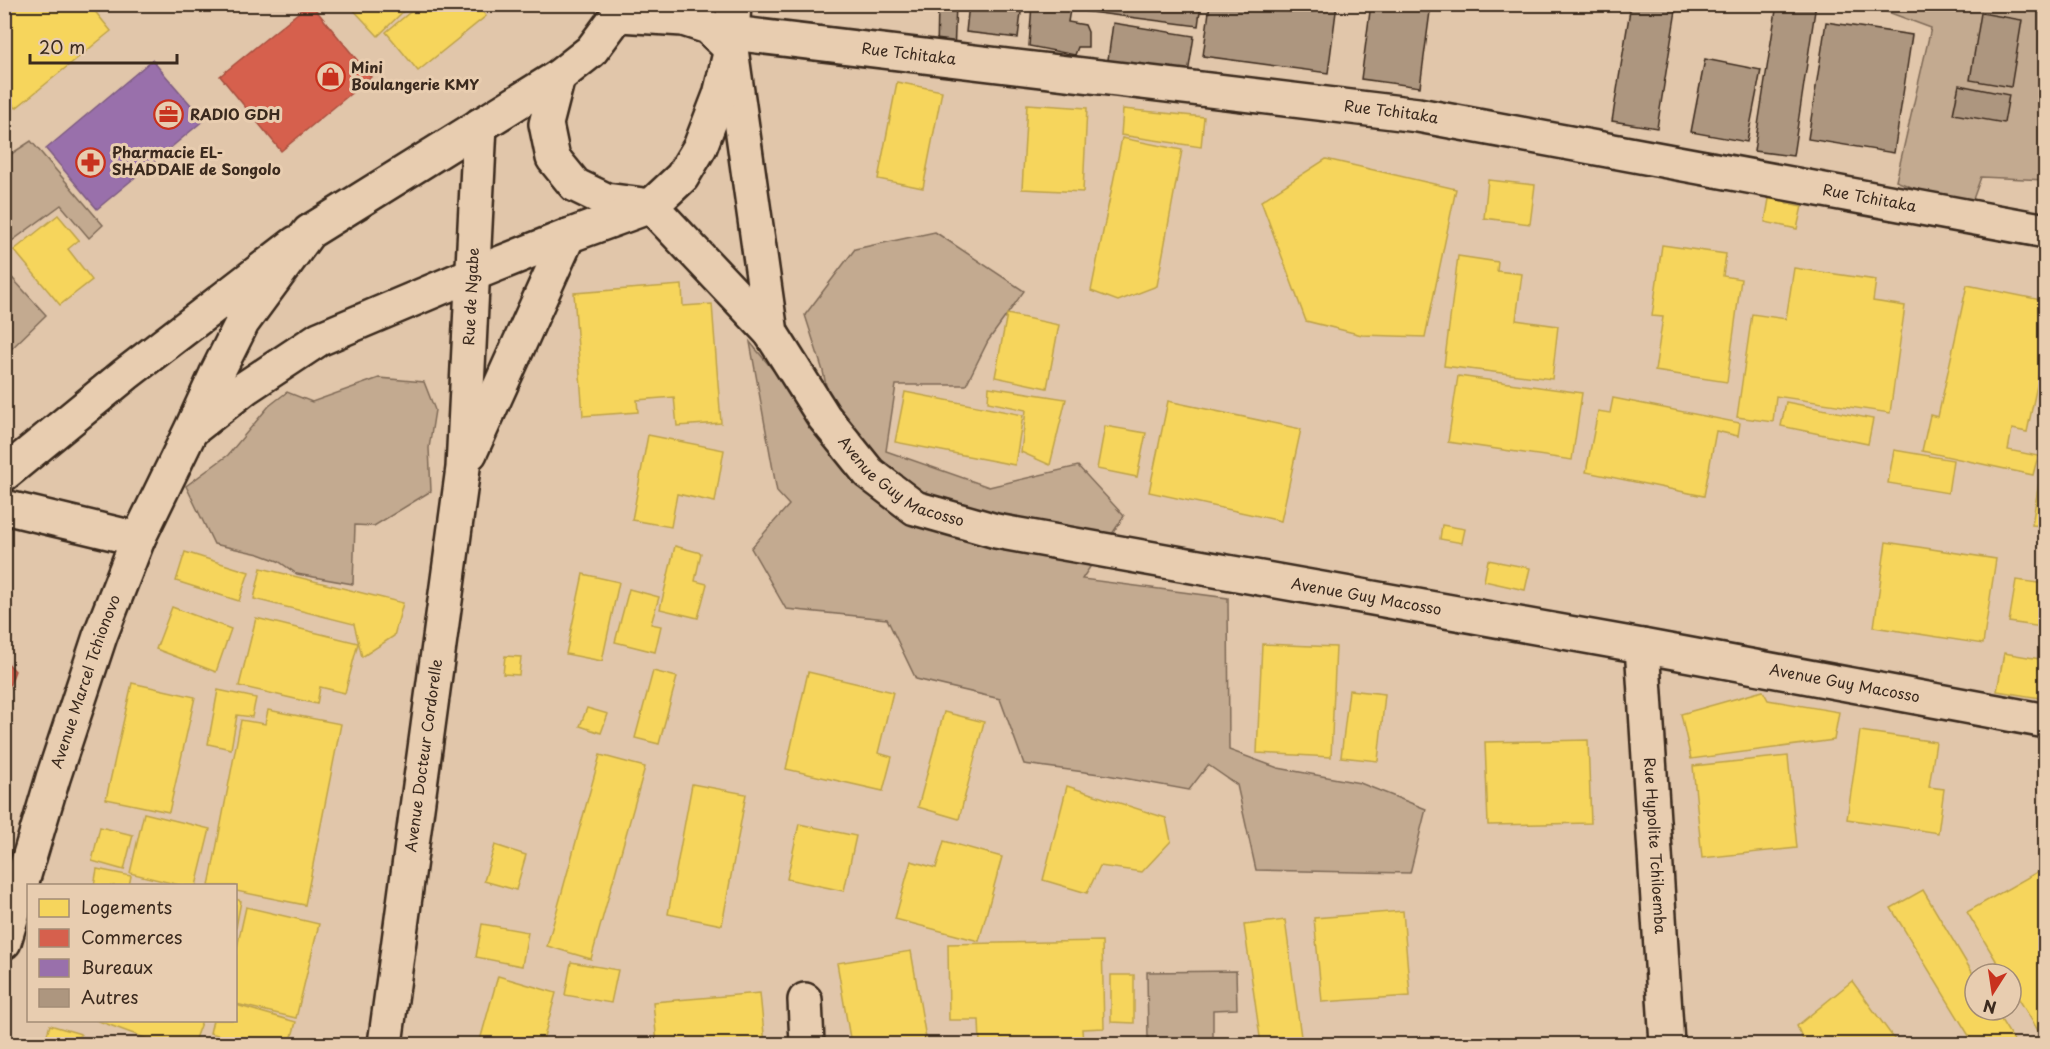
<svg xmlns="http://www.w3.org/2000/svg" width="2050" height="1049" viewBox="0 0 2050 1049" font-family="'Playpen Sans',sans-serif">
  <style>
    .green { fill: #c3aa90; stroke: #7f6a57; stroke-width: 1.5 }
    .homes { fill: #f6d55c; stroke: #bea249; stroke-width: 1.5 }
    .shops { fill: #d6604d; stroke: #a8503f; stroke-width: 1.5 }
    .offices { fill: #9970ab; stroke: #7d5b81; stroke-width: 1.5 }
    .building { fill: #ad967f; stroke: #3b2a1e; stroke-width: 1.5 }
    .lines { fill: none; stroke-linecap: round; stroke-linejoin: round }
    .minor-casing { stroke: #3b2a1e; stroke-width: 38 }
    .tertiary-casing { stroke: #3b2a1e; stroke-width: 38 }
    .trunk-casing { stroke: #3b2a1e; stroke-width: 38 }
    .minor { stroke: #e8cdb0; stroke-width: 33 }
    .tertiary { stroke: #e8cdb0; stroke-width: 33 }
    .trunk { stroke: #e8cdb0; stroke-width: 33 }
    .labels { text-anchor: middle; stroke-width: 6; stroke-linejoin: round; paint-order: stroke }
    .street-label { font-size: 15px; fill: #3b2a1e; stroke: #e8cdb0 }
    .poi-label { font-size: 15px; font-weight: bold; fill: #3b2a1e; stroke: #e8cdb0; text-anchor: start }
  </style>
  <rect width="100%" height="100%" fill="#e1c6aa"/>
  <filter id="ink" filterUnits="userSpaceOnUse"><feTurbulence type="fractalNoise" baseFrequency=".0167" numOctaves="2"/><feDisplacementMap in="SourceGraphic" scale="12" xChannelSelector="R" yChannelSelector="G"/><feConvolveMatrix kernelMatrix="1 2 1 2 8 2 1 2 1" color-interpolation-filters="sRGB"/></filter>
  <g filter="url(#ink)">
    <!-- green -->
    <g class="green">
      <polygon points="1869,5 2045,5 2045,180 1981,177 1972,202 1952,203 1896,181 1931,28"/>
      <polygon points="31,141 103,225 89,238 61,205 5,246 5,158"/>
      <polygon points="935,232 1024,291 988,341 966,385 896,385 886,451 989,487 1078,466 1124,516 1082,579 1228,598 1229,750 1278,768 1360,783 1426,809 1410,873 1256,870 1237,785 1208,765 1189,790 1107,775 1024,764 1000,699 916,679 887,619 786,609 751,548 789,505 777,492 750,342 810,415 829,400 823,371 805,315 855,249"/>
      <polygon points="4,269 46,315 5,355 4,355"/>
      <polygon points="379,378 424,382 435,410 429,448 431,491 374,526 355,525 353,584 297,574 278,561 259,554 214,544 186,486 228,455 269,406 287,392 312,402"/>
      <polygon points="1236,971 1237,1009 1213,1010 1213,1039 1148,1040 1147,972"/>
    </g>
    <!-- homes -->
    <g class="homes">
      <polygon points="4,4 89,4 111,31 16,108 4,94"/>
      <polygon points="348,4 411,4 378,36"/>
      <polygon points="420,4 477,4 486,16 418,71 386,32"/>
      <polygon points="897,82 942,91 923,188 878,179"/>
      <polygon points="1027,104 1087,108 1083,192 1022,189"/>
      <polygon points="1123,109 1204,117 1201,147 1121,135"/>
      <polygon points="1122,138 1182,150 1157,286 1118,301 1091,291"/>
      <polygon points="1326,159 1456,189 1425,337 1362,335 1306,321 1261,201"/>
      <polygon points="1488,180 1535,185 1530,224 1484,218"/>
      <polygon points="1770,193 1787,197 1786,203 1802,206 1797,229 1765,222"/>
      <polygon points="58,215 79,240 68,249 92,280 60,305 14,250"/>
      <polygon points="1662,245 1726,254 1723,276 1741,279 1727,382 1655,371 1663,317 1652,316"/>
      <polygon points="1458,256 1498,262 1497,271 1522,274 1516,320 1558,326 1552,379 1444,366"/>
      <polygon points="1794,268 1876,280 1873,301 1905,306 1890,413 1776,396 1773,422 1737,417 1752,314 1786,319"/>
      <polygon points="682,285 683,306 712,304 721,423 677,426 674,397 637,400 638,412 583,416 574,293"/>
      <polygon points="1967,285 2046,301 2046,343 2027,432 2012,429 2008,450 2038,456 2033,475 1922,451 1930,415 1938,417"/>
      <polygon points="1007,314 1059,325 1047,388 995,377"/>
      <polygon points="1458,376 1582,393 1572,460 1448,442"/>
      <polygon points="989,387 1066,399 1050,465 1021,452 1026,410 988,402"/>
      <polygon points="905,392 1023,415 1015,465 895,442"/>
      <polygon points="1613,398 1740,423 1738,436 1716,431 1704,496 1586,472 1598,411 1610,413"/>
      <polygon points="1168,401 1301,429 1281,521 1149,492"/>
      <polygon points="1786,402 1873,419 1868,444 1781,426"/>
      <polygon points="1105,426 1146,433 1137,477 1097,469"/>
      <polygon points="648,435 724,450 715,502 677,494 671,527 632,520"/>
      <polygon points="1894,450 1953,460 1948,493 1888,483"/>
      <polygon points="2040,476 2046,476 2046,512 2043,526 2032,525"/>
      <polygon points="1442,525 1465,529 1462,543 1440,539"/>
      <polygon points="1886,542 1996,559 1983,644 1874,627"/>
      <polygon points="675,546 701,553 695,581 707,584 698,618 660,609"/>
      <polygon points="185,552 249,572 239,601 176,581"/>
      <polygon points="1488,560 1530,568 1525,590 1484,581"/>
      <polygon points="261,568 403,603 394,636 362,657 354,624 254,599"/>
      <polygon points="583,574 619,582 602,661 566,654"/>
      <polygon points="2016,580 2046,584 2046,603 2042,627 2009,622"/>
      <polygon points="629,589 659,597 651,624 661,626 655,652 615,642"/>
      <polygon points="172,607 231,629 216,672 156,649"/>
      <polygon points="256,618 358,643 345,693 320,687 317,704 239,686"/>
      <polygon points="1262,644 1336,647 1331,757 1257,753"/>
      <polygon points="2004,653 2046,660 2046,699 1997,691"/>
      <polygon points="505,656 521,657 519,675 503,674"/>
      <polygon points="653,671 677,677 659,744 635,738"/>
      <polygon points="808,672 893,692 878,753 892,757 883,791 786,769"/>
      <polygon points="132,683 195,697 169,812 106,799"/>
      <polygon points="218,690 256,698 252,717 237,715 231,749 208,744"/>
      <polygon points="1349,690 1385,694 1378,761 1341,757"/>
      <polygon points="1763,691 1768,700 1839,712 1834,740 1691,759 1681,714"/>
      <polygon points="587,708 608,714 601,733 580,726"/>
      <polygon points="268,710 341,724 305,905 236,891 236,886 209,886 241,720 265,724"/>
      <polygon points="944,712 984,722 959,819 918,807"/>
      <polygon points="1860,731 1936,742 1929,787 1944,789 1938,833 1847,819"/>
      <polygon points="1588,740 1591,823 1488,825 1485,742"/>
      <polygon points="600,755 645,767 591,959 547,946"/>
      <polygon points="1788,756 1797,848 1702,858 1693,766"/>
      <polygon points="692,784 746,794 722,925 668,914"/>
      <polygon points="1067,786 1166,818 1171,841 1142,872 1100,866 1087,893 1043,880"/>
      <polygon points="144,813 210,829 196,886 183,886 130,873"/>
      <polygon points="799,824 856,836 844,891 787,879"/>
      <polygon points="100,827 133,835 124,870 92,861"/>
      <polygon points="944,841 1002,857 979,941 895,919 911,861 936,868"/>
      <polygon points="495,845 526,855 516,890 484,881"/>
      <polygon points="2046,867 2046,1041 2045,1042 2011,986 2011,974 2004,974 1967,912"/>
      <polygon points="97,869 131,876 129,886 94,886"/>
      <polygon points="145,882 164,886 145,886"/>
      <polygon points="1923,890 1975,977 1975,1010 1995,1010 2016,1044 1974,1044 1891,908"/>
      <polygon points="236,899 241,901 236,928"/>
      <polygon points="246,907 319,924 296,1018 236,1004 236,952"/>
      <polygon points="1403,911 1410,996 1322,1002 1314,918"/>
      <polygon points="1285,920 1302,1044 1261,1044 1244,925"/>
      <polygon points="482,924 528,932 522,966 476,957"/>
      <polygon points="1102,941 1104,1028 1082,1029 1083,1044 980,1044 979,1020 949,1020 948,944"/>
      <polygon points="911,951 927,1044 851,1044 837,963"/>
      <polygon points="571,962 618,970 611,1003 565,995"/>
      <polygon points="1111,975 1134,975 1134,1023 1111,1022"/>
      <polygon points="498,976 556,993 542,1044 479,1044"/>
      <polygon points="1852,981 1898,1044 1805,1044 1797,1026"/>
      <polygon points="760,993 765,1044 657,1044 653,1002"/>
      <polygon points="236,1005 296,1022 290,1044 252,1044 210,1033 213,1020 236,1020"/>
      <polygon points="96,1020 202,1020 193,1044 161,1044"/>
      <polygon points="50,1025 81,1034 78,1044 44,1044"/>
    </g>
    <!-- shops -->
    <g class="shops">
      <polygon points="309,4 311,4 371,77 281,151 220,76"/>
      <polygon points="4,659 15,671 4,700"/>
    </g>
    <!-- offices -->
    <polygon class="offices" points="152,60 204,120 97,209 46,149"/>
    <!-- building -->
    <g class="building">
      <polygon points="938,4 956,4 954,54 937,53"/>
      <polygon points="969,4 1022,4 1018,38 966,32"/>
      <polygon points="1032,4 1071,4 1068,22 1085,25 1088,32 1088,47 1078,47 1075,55 1029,46"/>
      <polygon points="1076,4 1201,4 1198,26 1075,10"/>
      <polygon points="1210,4 1337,4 1328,73 1203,56"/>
      <polygon points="1371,4 1431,4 1420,87 1361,79"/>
      <polygon points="1631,4 1677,4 1657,128 1612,121"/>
      <polygon points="1777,4 1816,4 1793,156 1754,151"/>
      <polygon points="1981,13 2022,20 2011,87 1970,80"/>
      <polygon points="1826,22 1912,35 1894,153 1808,139"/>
      <polygon points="1113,23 1194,36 1187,80 1107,67"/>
      <polygon points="1705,59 1761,70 1747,142 1691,132"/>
      <polygon points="1959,85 2009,95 2004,123 1953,114"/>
    </g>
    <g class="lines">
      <defs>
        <g id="minor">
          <polyline points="620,15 683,19 708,27 731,49 771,333"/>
          <path id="s1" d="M 732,33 L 1418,115 L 2046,231"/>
          <path id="s2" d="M 558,77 L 546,124 L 553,158 L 575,185 L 606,200 L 651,206 L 771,333 L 824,417 L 869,473 L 915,508 L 996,531 L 1642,646 L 2046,721"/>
          <polyline points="4,474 126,374 296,243"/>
          <polyline points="4,507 138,539"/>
          <path id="s3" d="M 1642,646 L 1667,1044"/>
          <polyline points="805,1000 807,1044"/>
        </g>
        <g id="tertiary">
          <polyline points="470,453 568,236"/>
          <path id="s4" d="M 385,1044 L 463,468 L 480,125"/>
        </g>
        <g id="trunk">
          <polyline points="194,428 245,388 319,339 473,274 568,236 651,206 682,177 700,147 720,95 731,49 734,4"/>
          <path id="s5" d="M 4,942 L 53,778 L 100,636 L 138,539 L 191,430 L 216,375 L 242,323 L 309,232 L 558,77 L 591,51 L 626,4"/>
        </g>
      </defs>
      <!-- minor casing -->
      <use href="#minor" class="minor-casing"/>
      <!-- tertiary casing -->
      <use href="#tertiary" class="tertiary-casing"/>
      <!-- trunk casing -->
      <use href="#trunk" class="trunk-casing"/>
      <!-- minor -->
      <use href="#minor" class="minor"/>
      <!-- tertiary -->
      <use href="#tertiary" class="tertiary"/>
      <!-- trunk -->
      <use href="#trunk" class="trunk"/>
    </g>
  </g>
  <!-- icons -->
  <defs>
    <symbol id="shop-ring" viewBox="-11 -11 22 22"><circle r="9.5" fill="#e8cdb0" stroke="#c8321e" stroke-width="1.5"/><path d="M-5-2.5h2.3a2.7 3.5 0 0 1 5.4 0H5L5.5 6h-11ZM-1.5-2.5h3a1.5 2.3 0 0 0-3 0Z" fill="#c8321e"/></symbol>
    <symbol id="office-ring" viewBox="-11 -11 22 22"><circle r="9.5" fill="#e8cdb0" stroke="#c8321e" stroke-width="1.5"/><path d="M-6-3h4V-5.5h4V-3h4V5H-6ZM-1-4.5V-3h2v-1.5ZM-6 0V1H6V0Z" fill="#c8321e"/></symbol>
    <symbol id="pharmacy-ring" viewBox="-11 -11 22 22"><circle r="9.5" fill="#e8cdb0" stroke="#c8321e" stroke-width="1.5"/><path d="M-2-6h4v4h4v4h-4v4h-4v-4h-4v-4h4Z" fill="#c8321e"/></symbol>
  </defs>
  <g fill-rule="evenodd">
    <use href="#shop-ring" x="314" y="60" width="33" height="33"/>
    <use href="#office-ring" x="152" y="98" width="33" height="33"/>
    <use href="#pharmacy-ring" x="74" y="146" width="33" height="33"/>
  </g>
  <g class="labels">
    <!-- street labels -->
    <g class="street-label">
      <text dy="5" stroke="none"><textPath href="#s1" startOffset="178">Rue Tchitaka</textPath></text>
      <text dy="5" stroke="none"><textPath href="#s1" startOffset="664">Rue Tchitaka</textPath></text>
      <text dy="5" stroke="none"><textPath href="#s1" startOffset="1150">Rue Tchitaka</textPath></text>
      <text dy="5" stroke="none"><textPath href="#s4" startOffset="753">Rue de Ngabe</textPath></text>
      <text dy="5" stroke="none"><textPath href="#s2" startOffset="576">Avenue Guy Macosso</textPath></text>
      <text dy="5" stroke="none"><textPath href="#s2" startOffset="1062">Avenue Guy Macosso</textPath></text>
      <text dy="5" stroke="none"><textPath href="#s5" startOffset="273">Avenue Marcel Tchionovo</textPath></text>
      <text dy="5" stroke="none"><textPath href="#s2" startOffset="1548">Avenue Guy Macosso</textPath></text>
      <text dy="5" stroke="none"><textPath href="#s4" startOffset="291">Avenue Docteur Cordorelle</textPath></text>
      <text dy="5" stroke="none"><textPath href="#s3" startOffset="200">Rue Hypolite Tchiloemba</textPath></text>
    </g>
    <!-- poi labels -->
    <g class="poi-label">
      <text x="351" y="73">Mini<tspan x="351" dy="17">Boulangerie KMY</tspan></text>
      <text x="190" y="120">RADIO GDH</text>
      <text x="112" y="158">Pharmacie EL-<tspan x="112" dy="17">SHADDAIE de Songolo</tspan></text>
    </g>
  </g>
  <!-- margin -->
  <rect width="2050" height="1049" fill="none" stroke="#e8cdb0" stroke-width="24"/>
  <rect x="12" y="12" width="2026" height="1025" fill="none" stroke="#3b2a1e" stroke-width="2" filter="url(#ink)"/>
  <!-- legend -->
  <rect x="27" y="884" width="210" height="138" fill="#e8cdb0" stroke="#a38c76" stroke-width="1.5"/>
  <rect x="39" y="899" width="30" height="18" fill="#f6d55c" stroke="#a38c76" stroke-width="1.5"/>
  <text x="81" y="914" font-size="18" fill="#3b2a1e">Logements</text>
  <rect x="39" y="929" width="30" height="18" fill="#d6604d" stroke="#a38c76" stroke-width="1.5"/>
  <text x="81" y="944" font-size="18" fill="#3b2a1e">Commerces</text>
  <rect x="39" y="959" width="30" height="18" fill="#9970ab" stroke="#a38c76" stroke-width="1.5"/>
  <text x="81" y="974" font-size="18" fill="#3b2a1e">Bureaux</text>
  <rect x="39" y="989" width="30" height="18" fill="#ad967f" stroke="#a38c76" stroke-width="1.5"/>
  <text x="81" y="1004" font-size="18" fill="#3b2a1e">Autres</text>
  <!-- north arrow -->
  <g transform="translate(1993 992) rotate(192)"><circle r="28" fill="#e8cdb0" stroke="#a38c76" stroke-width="1.5"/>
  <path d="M0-4.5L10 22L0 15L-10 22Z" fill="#c8321e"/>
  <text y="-9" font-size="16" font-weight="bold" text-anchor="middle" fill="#3b2a1e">N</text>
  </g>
  <!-- scale -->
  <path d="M30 54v9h147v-9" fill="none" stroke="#3b2a1e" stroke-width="3"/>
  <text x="39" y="54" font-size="18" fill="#3b2a1e" stroke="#e8cdb0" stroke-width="4.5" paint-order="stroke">20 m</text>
</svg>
